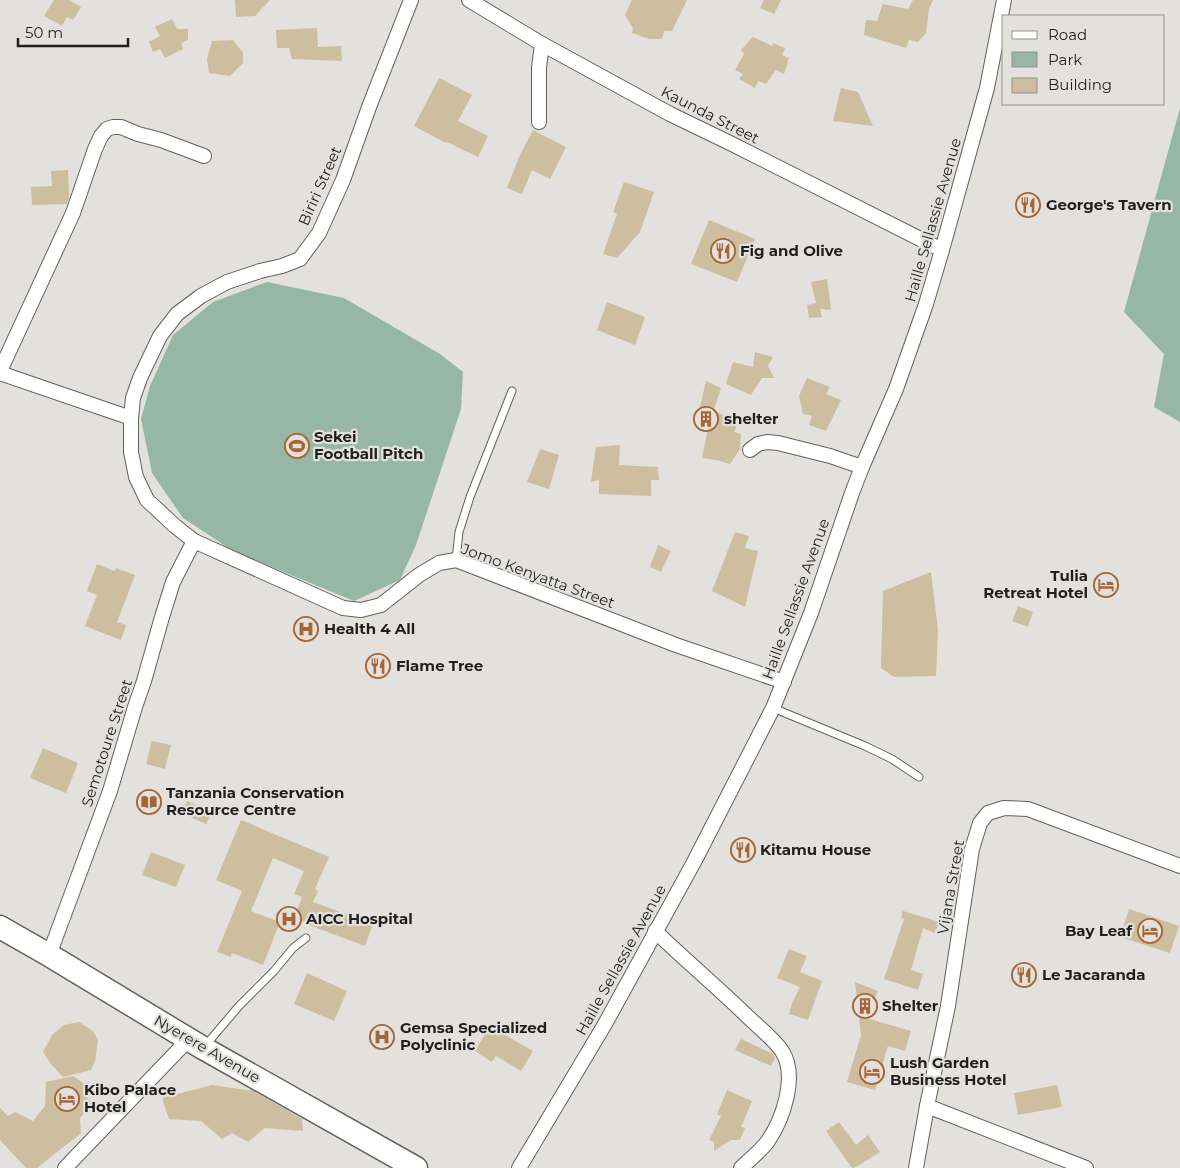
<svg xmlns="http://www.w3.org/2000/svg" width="1180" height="1168" viewBox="0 0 1180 1168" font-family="Montserrat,sans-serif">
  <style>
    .green { fill: #96b7a6 }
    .building { fill: #cdbe9f }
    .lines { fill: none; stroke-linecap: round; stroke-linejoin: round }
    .service-casing { stroke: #62615e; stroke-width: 9 }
    .minor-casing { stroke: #62615e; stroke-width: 16 }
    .primary-casing { stroke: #62615e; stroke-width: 25 }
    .service { stroke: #fff; stroke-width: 7 }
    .minor { stroke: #fff; stroke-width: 14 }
    .primary { stroke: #fff; stroke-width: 22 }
    .labels { text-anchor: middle; stroke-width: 4.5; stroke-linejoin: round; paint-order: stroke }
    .street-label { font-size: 15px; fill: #201f1e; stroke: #e2e1dd }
    .poi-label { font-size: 15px; font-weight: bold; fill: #201f1e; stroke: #e2e1dd; text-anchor: start }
  </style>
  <rect width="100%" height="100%" fill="#e2e1dd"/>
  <!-- green -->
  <g class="green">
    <polygon points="1180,108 1180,422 1154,407 1164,354 1124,312"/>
    <polygon points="267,282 344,298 440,354 463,372 461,409 416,545 400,580 354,601 233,551 183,518 152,473 141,419 150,386 173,335 213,302"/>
  </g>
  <!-- building -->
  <g class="building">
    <polygon points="54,0 69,0 81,7 73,20 67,17 62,26 44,16"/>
    <polygon points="235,0 270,0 255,16 236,17"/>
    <polygon points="632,0 687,0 672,31 664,31 662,39 649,39 632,33 633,28 625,15"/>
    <polygon points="764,0 781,0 774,14 760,8"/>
    <polygon points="913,0 933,0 929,9 926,33 918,42 909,40 906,48 864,35 866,20 877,21 883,4 908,9"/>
    <polygon points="172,19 177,29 188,29 188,40 181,43 183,49 165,58 160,49 153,52 149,42 160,36 155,27"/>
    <polygon points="317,28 318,47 341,46 342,61 292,59 289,48 277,48 276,30"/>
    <polygon points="753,37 772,46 773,43 785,48 782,55 789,58 784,74 776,70 766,84 758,81 755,88 739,79 743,74 735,70 744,54 741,50"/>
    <polygon points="233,40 243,53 243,63 230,76 209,73 207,59 212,41"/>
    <polygon points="439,78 472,95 458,121 488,136 478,157 447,142 446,143 414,126"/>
    <polygon points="841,88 858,92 873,126 833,121"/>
    <polygon points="533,130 566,147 550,179 532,170 522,194 507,188 519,157"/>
    <polygon points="68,170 69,197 67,204 32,205 31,187 52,186 51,171"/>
    <polygon points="624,182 654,192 640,232 617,258 603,254 617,214 613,212"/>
    <polygon points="709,220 755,239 737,282 691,264"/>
    <polygon points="827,279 831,310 820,309 822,317 809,318 807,305 816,303 811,282"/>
    <polygon points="607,302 645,317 635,345 597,330"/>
    <polygon points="755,352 773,357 768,366 774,378 762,378 751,395 726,384 733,362 753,367"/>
    <polygon points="807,378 830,387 826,394 841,400 826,431 809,425 812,416 803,414 799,396"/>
    <polygon points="706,381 721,388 714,410 738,423 734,432 741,434 740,449 730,464 716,460 702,458 709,423 696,424"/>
    <polygon points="620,445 619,465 658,467 659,480 651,480 651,496 599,494 599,480 591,482 596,447"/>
    <polygon points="540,449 559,455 549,489 527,482"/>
    <polygon points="735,532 749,536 745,548 758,551 745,607 712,591"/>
    <polygon points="658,545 671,551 661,572 650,567"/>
    <polygon points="97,564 114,571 116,568 135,575 117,622 126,625 121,640 85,626 97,595 87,591"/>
    <polygon points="931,572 938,630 936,676 894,677 881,668 883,591"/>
    <polygon points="1018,606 1033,612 1028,627 1012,621"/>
    <polygon points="152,741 171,745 165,769 146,764"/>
    <polygon points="43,748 78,763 66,793 30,778"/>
    <polygon points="187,801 212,812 206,824 181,813"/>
    <polygon points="241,820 329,857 315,889 318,891 313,902 373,924 365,946 306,924 307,923 294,918 302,897 294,894 304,871 273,858 251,911 280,922 263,965 232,953 231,957 217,952 242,891 216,880"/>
    <polygon points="151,852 185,865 176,887 142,875"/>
    <polygon points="1129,909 1179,926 1170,953 1120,937"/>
    <polygon points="903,911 940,922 934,933 923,928 911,970 923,974 918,990 884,979 904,919 901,918"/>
    <polygon points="789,949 807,956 800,972 822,981 808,1020 789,1014 792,1003 800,987 777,978"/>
    <polygon points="307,973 347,991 334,1021 294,1004"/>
    <polygon points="855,982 878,991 866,1018 911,1031 905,1051 888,1046 875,1090 847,1082 861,1035"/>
    <polygon points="79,1022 93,1031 98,1040 95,1061 91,1070 63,1077 51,1064 43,1052 52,1035 64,1025"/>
    <polygon points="490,1026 533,1051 521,1071 496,1056 492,1062 475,1051"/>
    <polygon points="741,1039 773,1054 775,1058 771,1066 735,1050"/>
    <polygon points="73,1076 89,1087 84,1095 93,1103 80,1118 81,1133 37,1168 26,1168 0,1140 0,1108 8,1116 15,1112 33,1121 45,1106 46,1082"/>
    <polygon points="212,1085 253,1091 302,1119 303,1131 265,1128 248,1142 232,1133 222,1139 201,1121 169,1119 162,1098"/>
    <polygon points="1057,1085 1062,1107 1018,1115 1014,1093"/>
    <polygon points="727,1090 752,1101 741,1127 745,1128 740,1140 731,1140 714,1151 714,1142 709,1140 721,1116 717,1114"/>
    <polygon points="839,1122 856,1145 868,1135 880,1152 854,1168 852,1168 826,1131"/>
  </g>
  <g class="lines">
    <defs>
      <g id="service">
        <polyline points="456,560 459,532 470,497 512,391"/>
        <polyline points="773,708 865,746 892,759 919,777"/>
        <polyline points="205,1046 239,1006 274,971 293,948 306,938"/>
      </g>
      <g id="minor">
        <polyline points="469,0 542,44 670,114 730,143 942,250"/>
        <polyline points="539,122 539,68 542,44"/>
        <polyline points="0,371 73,213 95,149 101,136 107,129 113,127 121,127 138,134 161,140 204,156"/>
        <polyline points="0,373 131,418 131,452 136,477 147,500 175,526 194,541 343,608 361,610 381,605 419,575 439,563 456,560 676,645 784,682"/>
        <polyline points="131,418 133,398 140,378 160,336 177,314 201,296 227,282 260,271 282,266 300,259 319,233 343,180 369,107 411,0"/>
        <polyline points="750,450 758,444 767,442 778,443 830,456 862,467"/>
        <path d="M 655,931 C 684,959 715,985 745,1014 C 757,1026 772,1037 782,1051 C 798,1076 783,1119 768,1141 C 761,1151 750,1159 741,1168"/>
        <polyline points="49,955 110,791 135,707 144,681 162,617 173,582 194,541"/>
        <polyline points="927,1106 1086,1168"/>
        <polyline points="65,1168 189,1039"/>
        <polyline points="519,1168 605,1024 694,862 773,708 811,613 852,493 862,467 896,389 926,304 942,250 987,88 1004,0"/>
        <polyline points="916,1168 927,1106 948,1006 972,849 980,823 988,813 1004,808 1028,809 1180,866"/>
      </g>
      <polyline id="primary" points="0,927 49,955 203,1048 416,1168"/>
    </defs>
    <!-- service casing -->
    <use href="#service" class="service-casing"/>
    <!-- minor casing -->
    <use href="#minor" class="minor-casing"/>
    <!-- primary casing -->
    <use href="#primary" class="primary-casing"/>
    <!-- service -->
    <use href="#service" class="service"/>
    <!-- minor -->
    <use href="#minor" class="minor"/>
    <!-- primary -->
    <use href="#primary" class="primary"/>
  </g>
  <!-- icons -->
  <defs>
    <symbol id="restaurant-ring" viewBox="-11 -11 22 22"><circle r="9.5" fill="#e2e1dd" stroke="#a86534" stroke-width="1.5"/><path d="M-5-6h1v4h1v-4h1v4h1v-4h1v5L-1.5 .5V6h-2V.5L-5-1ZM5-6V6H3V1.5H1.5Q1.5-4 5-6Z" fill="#a86534"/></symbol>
    <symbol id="building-ring" viewBox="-11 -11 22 22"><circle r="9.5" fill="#e2e1dd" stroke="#a86534" stroke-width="1.5"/><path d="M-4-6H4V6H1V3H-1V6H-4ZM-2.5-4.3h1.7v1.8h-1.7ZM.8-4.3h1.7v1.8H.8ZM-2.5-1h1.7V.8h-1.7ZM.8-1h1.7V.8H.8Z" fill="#a86534"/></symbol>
    <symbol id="stadium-ring" viewBox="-11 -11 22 22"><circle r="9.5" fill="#e2e1dd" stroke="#a86534" stroke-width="1.5"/><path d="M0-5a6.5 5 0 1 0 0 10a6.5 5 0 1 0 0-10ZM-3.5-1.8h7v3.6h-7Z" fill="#a86534"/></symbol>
    <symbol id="hotel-ring" viewBox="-11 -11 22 22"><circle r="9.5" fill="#e2e1dd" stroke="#a86534" stroke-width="1.5"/><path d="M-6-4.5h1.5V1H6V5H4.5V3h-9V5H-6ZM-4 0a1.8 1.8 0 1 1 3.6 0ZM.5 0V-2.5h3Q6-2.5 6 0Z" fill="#a86534"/></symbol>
    <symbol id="hospital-ring" viewBox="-11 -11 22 22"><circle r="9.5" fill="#e2e1dd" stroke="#a86534" stroke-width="1.5"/><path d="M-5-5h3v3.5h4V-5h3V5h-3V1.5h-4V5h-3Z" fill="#a86534"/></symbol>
    <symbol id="library-ring" viewBox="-11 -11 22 22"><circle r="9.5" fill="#e2e1dd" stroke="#a86534" stroke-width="1.5"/><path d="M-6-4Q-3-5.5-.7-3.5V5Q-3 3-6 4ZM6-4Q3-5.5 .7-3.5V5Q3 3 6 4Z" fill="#a86534"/></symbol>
  </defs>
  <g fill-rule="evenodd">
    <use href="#restaurant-ring" x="1014" y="191" width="28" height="28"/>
    <use href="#restaurant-ring" x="709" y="237" width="28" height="28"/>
    <use href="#building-ring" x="692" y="405" width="28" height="28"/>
    <use href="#stadium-ring" x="283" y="432" width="28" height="28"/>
    <use href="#hotel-ring" x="1092" y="571" width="28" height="28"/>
    <use href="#hospital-ring" x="292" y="615" width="28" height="28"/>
    <use href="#restaurant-ring" x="364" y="652" width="28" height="28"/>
    <use href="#library-ring" x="135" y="788" width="28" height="28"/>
    <use href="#restaurant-ring" x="729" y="836" width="28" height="28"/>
    <use href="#hospital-ring" x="275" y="905" width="28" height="28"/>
    <use href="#hotel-ring" x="1136" y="917" width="28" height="28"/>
    <use href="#restaurant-ring" x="1010" y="961" width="28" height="28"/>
    <use href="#building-ring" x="851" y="992" width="28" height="28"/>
    <use href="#hospital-ring" x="368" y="1023" width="28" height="28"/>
    <use href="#hotel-ring" x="858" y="1058" width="28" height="28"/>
    <use href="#hotel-ring" x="53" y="1085" width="28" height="28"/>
  </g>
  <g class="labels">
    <!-- street labels -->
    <g class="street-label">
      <text transform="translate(710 115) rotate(27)" y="5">Kaunda Street</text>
      <text transform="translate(320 186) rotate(-66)" y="5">Biriri Street</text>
      <text transform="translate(933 220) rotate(-74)" y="5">Haille Sellassie Avenue</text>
      <text transform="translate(538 576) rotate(20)" y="5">Jomo Kenyatta Street</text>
      <text transform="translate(796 599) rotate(-70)" y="5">Haille Sellassie Avenue</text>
      <text transform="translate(107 743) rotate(-72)" y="5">Semotoure Street</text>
      <text transform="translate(951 887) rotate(-80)" y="5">Vijana Street</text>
      <text transform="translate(621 960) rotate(-61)" y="5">Haille Sellassie Avenue</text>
      <text transform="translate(207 1049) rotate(30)" y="5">Nyerere Avenue</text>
    </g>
    <!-- poi labels -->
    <g class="poi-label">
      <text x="1046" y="210">George's Tavern</text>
      <text x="740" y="256">Fig and Olive</text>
      <text x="724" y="424">shelter</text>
      <text x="314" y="442">Sekei<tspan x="314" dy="17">Football Pitch</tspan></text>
      <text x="1088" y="581" text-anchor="end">Tulia<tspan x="1088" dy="17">Retreat Hotel</tspan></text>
      <text x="324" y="634">Health 4 All</text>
      <text x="396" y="671">Flame Tree</text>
      <text x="166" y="798">Tanzania Conservation<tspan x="166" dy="17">Resource Centre</tspan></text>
      <text x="760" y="855">Kitamu House</text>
      <text x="306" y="924">AICC Hospital</text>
      <text x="1132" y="936" text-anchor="end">Bay Leaf</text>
      <text x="1042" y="980">Le Jacaranda</text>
      <text x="882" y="1011">Shelter</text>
      <text x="400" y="1033">Gemsa Specialized<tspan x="400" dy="17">Polyclinic</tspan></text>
      <text x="890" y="1068">Lush Garden<tspan x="890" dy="17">Business Hotel</tspan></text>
      <text x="84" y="1095">Kibo Palace<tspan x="84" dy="17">Hotel</tspan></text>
    </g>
  </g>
  <!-- legend -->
  <rect x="1002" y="15" width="162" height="90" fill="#e2e1dd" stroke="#949391"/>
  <rect x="1012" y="31" width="25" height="8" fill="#ffffff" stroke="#949391"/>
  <text x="1048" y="40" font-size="15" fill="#201f1e">Road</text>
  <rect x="1012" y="52" width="25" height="15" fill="#96b7a6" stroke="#949391"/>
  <text x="1048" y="65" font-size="15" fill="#201f1e">Park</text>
  <rect x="1012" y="78" width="25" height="15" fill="#cdbe9f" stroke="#949391"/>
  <text x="1048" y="90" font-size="15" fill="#201f1e">Building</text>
  <!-- scale -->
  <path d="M18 38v8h110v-8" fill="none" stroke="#201f1e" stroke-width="2.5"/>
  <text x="25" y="38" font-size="15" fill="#201f1e" stroke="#e2e1dd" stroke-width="4" paint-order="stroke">50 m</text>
</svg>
